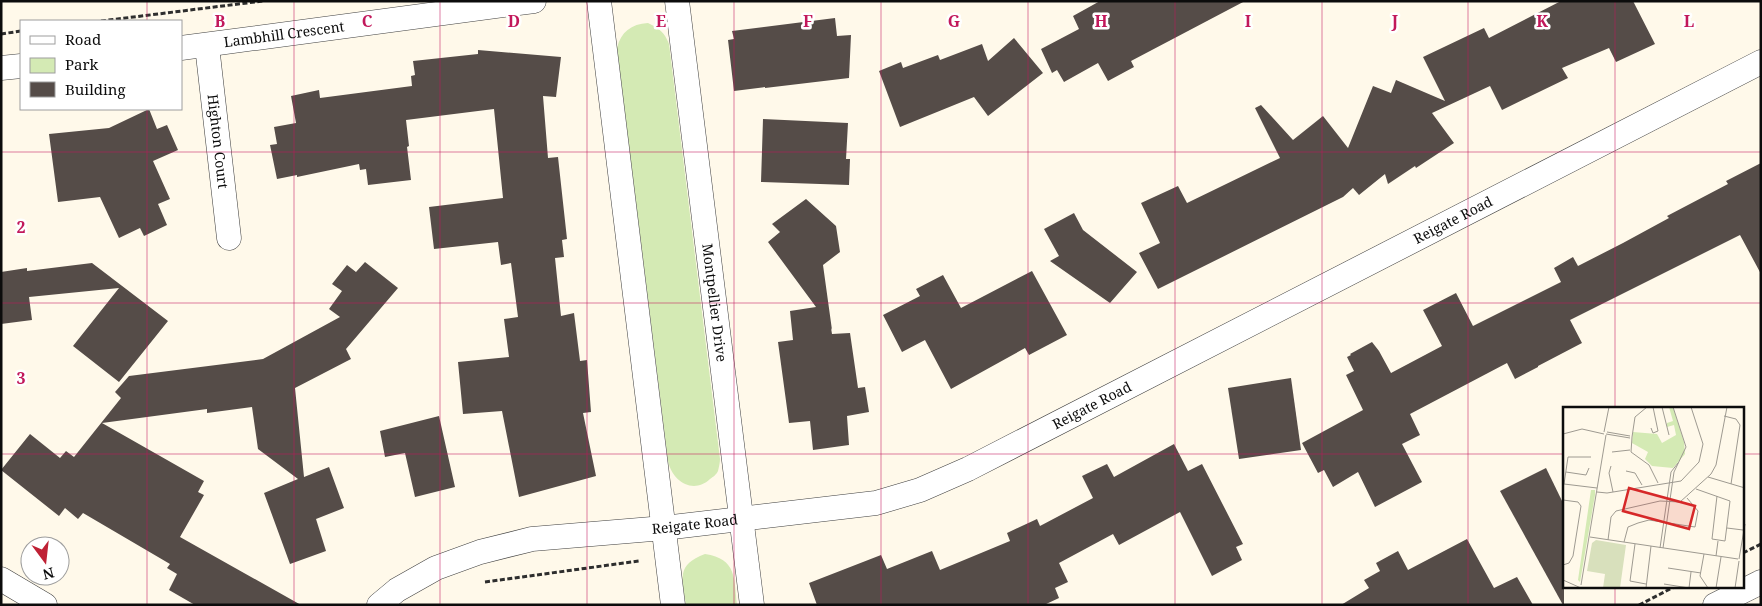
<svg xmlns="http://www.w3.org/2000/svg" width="1762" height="606" viewBox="0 0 1762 606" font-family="'Noto Serif',serif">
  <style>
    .green { fill: #d4eab4 }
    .building { fill: #554c48 }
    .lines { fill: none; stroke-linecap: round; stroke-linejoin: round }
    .minor-casing { stroke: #3f3f3f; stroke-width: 25 }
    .path { stroke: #2e2e2e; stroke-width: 3; stroke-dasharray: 5 2.5; stroke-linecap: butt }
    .minor { stroke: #fff; stroke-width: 24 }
    .grid { fill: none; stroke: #c2185b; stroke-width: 1; stroke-opacity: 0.55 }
    .labels { text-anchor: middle; stroke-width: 5; stroke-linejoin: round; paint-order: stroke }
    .street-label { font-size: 14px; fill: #0c0c0c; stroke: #fff }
    .inset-road { fill: none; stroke: #9e9a91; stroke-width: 1 }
    .view { fill: #d62828; fill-opacity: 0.15; stroke: #d62828; stroke-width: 2.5 }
    .inset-edge { fill: none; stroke: #0c0c0c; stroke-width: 2.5 }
    .grid-label { font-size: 16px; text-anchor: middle; font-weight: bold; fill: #c2185b; stroke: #fff; stroke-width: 5; stroke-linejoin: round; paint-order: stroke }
  </style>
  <rect width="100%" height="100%" fill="#fff9ea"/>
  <!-- green -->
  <g class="green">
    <path d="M 648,23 C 659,28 665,33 669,44 L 720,459 C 720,462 719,467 718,471 C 717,474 713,477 710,479 C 693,495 672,481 668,461 L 617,48 C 621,32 631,24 648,23 Z"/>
    <path d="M 705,554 C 737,559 734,578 737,605 L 686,605 C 682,578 676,565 705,554 Z"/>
  </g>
  <!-- building -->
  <g class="building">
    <polygon points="1100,1 1245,1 1131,61 1134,67 1108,81 1098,63 1064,82 1057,70 1052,73 1041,49 1079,29 1073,16"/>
    <polygon points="1561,1 1633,1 1655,44 1616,62 1609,48 1562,68 1568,78 1502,110 1490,86 1432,113 1454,143 1416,168 1415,166 1388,184 1385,174 1359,195 1353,188 1343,197 1158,289 1139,253 1160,243 1141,203 1178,186 1187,203 1280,158 1255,108 1261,105 1293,140 1323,116 1348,148 1373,86 1391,93 1396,80 1445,101 1423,57 1484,28 1489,38"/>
    <polygon points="835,18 837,36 851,35 849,78 765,88 765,87 734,91 728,40 734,39 732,31"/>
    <polygon points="1014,38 1043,73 988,116 974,97 900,127 879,71 901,62 903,68 938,55 940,60 982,44 988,61"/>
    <polygon points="478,50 561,57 556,97 543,96 548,158 558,157 567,239 562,240 564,257 555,258 561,316 574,313 580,361 587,360 591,412 583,413 596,476 519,497 502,411 463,414 458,362 509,357 504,319 518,317 511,263 501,265 498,242 434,249 429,207 503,198 494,109 406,120 409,146 407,147 411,180 368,185 366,169 360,170 359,164 297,177 297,175 277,179 270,145 277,144 274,127 296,123 291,96 319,90 320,98 412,86 411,76 415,75 413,61 478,54"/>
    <polygon points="149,109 157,129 167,125 178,150 153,161 170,199 158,204 167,225 144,236 140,228 119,238 100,197 58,202 49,134 109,128"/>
    <polygon points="763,119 848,123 846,159 850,159 849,185 761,182"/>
    <polygon points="1761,163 1761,274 1740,235 1570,320 1582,343 1538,366 1538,367 1515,379 1507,363 1410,414 1420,435 1402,444 1422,482 1375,507 1358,472 1333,487 1324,470 1318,473 1302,443 1363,410 1346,375 1354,371 1347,357 1351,355 1350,354 1372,342 1379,351 1391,373 1442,346 1423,310 1456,293 1473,326 1561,282 1554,268 1573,257 1578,266 1623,243 1669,218 1667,216 1728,184 1726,181"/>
    <polygon points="806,199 836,226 840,252 823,265 832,330 831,328 832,334 850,333 858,388 865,387 869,412 847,416 849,445 813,450 810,421 789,423 778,342 793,340 790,311 816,307 768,242 780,232 772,224"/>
    <polygon points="1074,213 1083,230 1137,272 1110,303 1050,261 1059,256 1044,229"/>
    <polygon points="365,262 398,288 346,349 351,359 295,388 304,477 329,467 344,508 316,519 326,551 290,564 264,493 298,479 258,449 252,407 207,413 207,409 102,423 204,481 198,492 204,495 180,537 301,605 195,605 169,590 177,574 167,568 170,564 83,513 78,519 65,508 59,516 1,470 30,434 60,458 66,451 74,457 121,398 115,392 129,376 263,359 340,317 329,309 342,291 332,284 347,265 356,272"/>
    <polygon points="92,263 168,321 119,382 73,346 119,288 29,297 32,320 1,324 1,272 27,268 27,271"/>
    <polygon points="1032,271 1067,335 1029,355 1025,348 951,389 925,340 902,352 883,315 920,296 916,289 943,275 961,308"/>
    <polygon points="1291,378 1301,450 1239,459 1228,388"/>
    <polygon points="439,416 455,487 415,497 405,453 385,457 380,431"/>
    <polygon points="1174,444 1188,471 1202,464 1243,544 1236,547 1242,560 1212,576 1180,512 1119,545 1113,534 1059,563 1068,582 1055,588 1059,598 1044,605 817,605 809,583 881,555 887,569 932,551 940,570 1010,541 1007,533 1037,519 1040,526 1093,498 1082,476 1107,464 1114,477"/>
    <polygon points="1546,468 1564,505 1564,605 1563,605 1500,491"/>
    <polygon points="1467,539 1494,588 1517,577 1533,605 1341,605 1369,588 1364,580 1380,571 1376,563 1398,551 1408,570"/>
  </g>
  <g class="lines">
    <defs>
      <g id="minor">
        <polyline points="599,1 673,605"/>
        <path id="s1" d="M 677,1 L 752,605"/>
        <path id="s2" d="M 207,46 L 229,238"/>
        <path id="s3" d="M 181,48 L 534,1"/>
        <polyline points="1,68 21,66"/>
        <polyline points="1,579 45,605"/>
        <path id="s4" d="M 379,605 L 397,590 L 436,568 L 480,552 L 532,539 L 664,528 L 876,503 L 920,490 L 968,469 L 1761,62"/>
        <polyline points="1715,605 1761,582"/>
      </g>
    </defs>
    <!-- minor casing -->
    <use href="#minor" class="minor-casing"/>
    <!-- path -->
    <g class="path">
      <polyline points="101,21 263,1"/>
      <polyline points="1,34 21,31"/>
      <polyline points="1743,553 1761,544"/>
      <polyline points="485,582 639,561"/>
      <polyline points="1639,605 1674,587"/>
    </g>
    <!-- minor -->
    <use href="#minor" class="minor"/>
  </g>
  <!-- grid -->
  <path class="grid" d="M 147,1 L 147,21M 294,1 L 294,605M 440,1 L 440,605M 587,1 L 587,605M 734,1 L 734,605M 881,1 L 881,605M 1028,1 L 1028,605M 1175,1 L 1175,605M 1322,1 L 1322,605M 1468,1 L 1468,605M 1615,1 L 1615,408M 147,109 L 147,605M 1,152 L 1761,152M 1,303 L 1761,303M 1,454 L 1564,454M 1743,454 L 1761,454M 1615,587 L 1615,605"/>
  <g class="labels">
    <!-- street labels -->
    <g class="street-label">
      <text dy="5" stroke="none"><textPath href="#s3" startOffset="104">Lambhill Crescent</textPath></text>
      <text dy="5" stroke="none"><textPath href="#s2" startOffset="96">Highton Court</textPath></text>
      <text dy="5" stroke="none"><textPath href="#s4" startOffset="1158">Reigate Road</textPath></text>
      <text dy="5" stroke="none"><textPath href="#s1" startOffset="304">Montpellier Drive</textPath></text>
      <text dy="5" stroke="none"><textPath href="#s4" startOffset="752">Reigate Road</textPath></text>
      <text dy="5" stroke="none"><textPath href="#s4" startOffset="332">Reigate Road</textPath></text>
    </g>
  </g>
  <!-- overview -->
  <g transform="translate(1563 407)">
    <rect width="181" height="181" fill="#fff9ea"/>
    <path d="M 106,0 L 110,0 L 121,35 L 122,47 L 110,61 L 89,59 L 82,52 L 85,45 L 69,36 L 70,25 L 94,27 L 99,36 L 113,28 L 111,18 L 104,20 L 104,16 L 110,14 ZM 28,83 L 32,83 L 32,88 L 17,175 L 15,173 Z" fill="#d4eab4"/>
    <path d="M 33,133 L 63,138 L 57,181 L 40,181 L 42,167 L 24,164 L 29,136 Z" fill="#d8e0bc"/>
    <path class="inset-road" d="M 99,0 L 106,28M 161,9 L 173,12 L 177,18 L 168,77M 88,21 L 90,26 L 95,24 L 90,0M 41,25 L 46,0M 44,25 L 67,29M 0,27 L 19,22 L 41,27M 43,27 L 67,31M 69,30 L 68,45 L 86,58 L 95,76M 69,30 L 72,10 L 84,0M 49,45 L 67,43M 48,59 L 46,66 L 50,85M 63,64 L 72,66 L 79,78M 3,65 L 23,68 L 26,61M 145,70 L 182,81M 1,77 L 5,50 L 28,50M 1,77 L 34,81M 133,82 L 167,94 L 162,134 L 149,132 L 154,89M 34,85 L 44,86 L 118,74 L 136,55 L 140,37 L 128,0M 0,93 L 15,95 L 18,99 L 10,149 L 6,156 L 0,158M 164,121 L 180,123M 27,130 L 175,152M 45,133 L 48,110 L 53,104 L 97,94 L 117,95 L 148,67 L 153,58 L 164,0M 61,135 L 65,120 L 75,116 L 86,113 L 132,120 L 135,104 L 124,91M 72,137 L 67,174 L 83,177M 97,141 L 108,65 L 115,56M 100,141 L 111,65 L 123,40 L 110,0M 141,147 L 137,169 L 145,181M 153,149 L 155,134M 176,152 L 182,117M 105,161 L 138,166M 0,173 L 18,181M 101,177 L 126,181M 18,178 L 43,28M 83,181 L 88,139M 126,181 L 128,165M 153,181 L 158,150M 172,181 L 176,154"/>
    <path class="view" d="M 66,81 L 132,99 L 126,122 L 60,104 Z"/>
    <rect width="181" height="181" class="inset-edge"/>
  </g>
  <g class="grid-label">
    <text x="220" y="27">B</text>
    <text x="367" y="27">C</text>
    <text x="514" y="27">D</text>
    <text x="661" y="27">E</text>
    <text x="808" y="27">F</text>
    <text x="954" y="27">G</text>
    <text x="1101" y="27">H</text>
    <text x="1248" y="27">I</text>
    <text x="1395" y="27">J</text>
    <text x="1542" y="27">K</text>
    <text x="1689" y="27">L</text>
    <text x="21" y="233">2</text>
    <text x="21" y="384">3</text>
  </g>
  <!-- border -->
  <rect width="1762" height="606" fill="none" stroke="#0c0c0c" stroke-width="5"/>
  <!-- legend -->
  <rect x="20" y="20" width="162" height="90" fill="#ffffff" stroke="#9e9e9e"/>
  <rect x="30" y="36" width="25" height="8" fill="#ffffff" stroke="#9e9e9e"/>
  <text x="65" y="45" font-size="15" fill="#0c0c0c">Road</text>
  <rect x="30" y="58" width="25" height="15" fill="#d4eab4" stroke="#9e9e9e"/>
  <text x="65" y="70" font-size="15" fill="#0c0c0c">Park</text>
  <rect x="30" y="82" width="25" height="15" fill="#554c48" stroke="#9e9e9e"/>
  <text x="65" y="95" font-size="15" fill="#0c0c0c">Building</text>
  <!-- north arrow -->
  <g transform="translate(45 561) rotate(165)"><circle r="24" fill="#ffffff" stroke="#9e9e9e"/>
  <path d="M0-4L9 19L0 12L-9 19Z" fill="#bf2135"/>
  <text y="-8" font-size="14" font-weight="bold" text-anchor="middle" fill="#0c0c0c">N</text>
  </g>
</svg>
